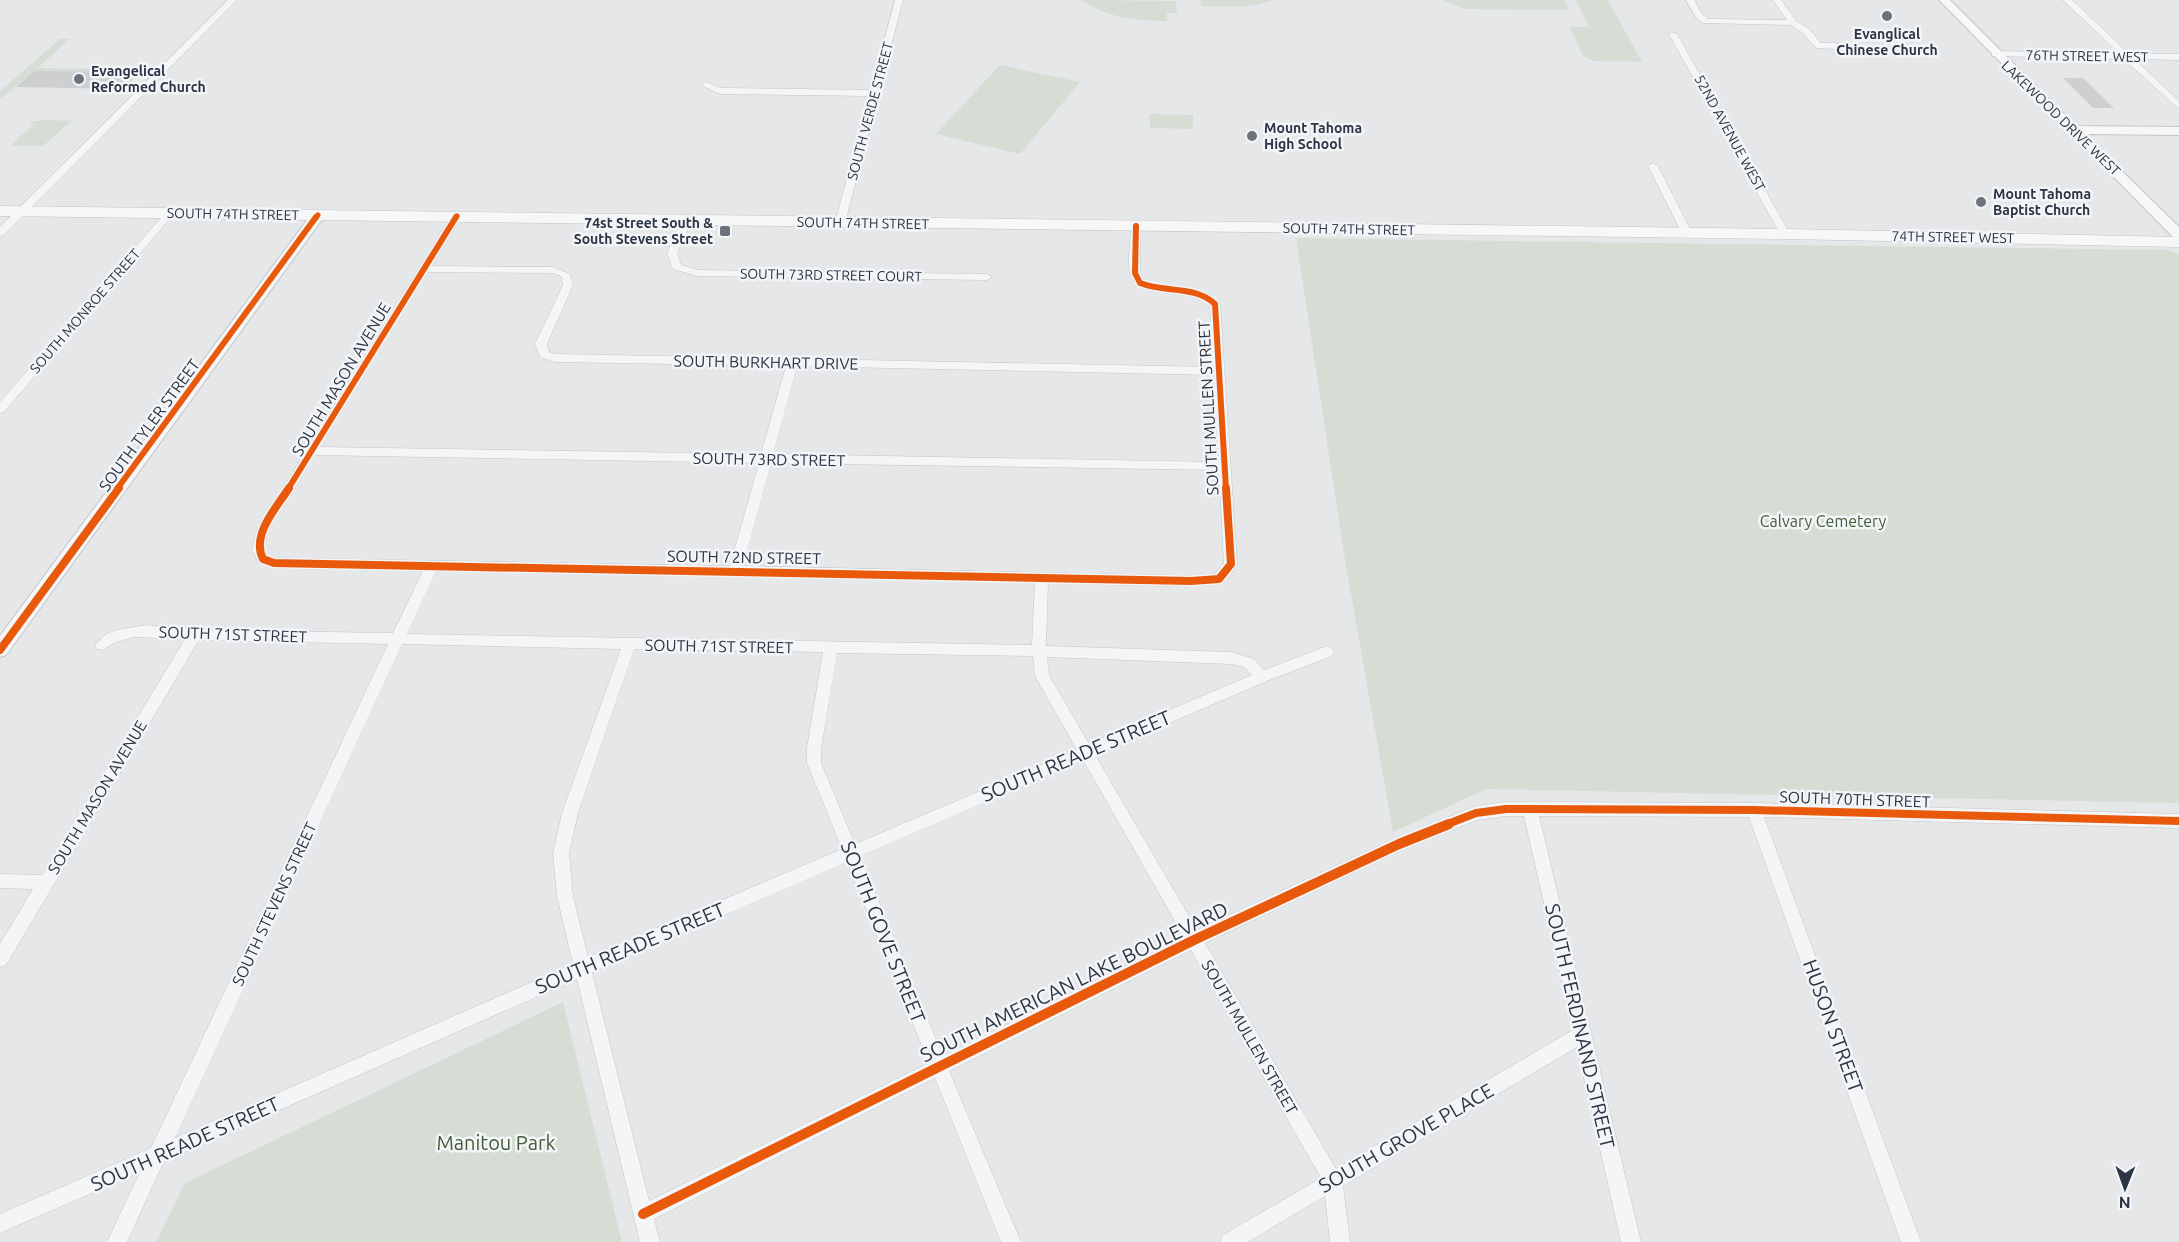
<svg xmlns="http://www.w3.org/2000/svg" width="2179" height="1242" viewBox="0 0 2179 1242" font-family="Ubuntu,sans-serif">
  <style>
    .green { fill: #d6ddd5 }
    .building { fill: #cdcfd1 }
    .lines { fill: none; stroke-linecap: round; stroke-linejoin: round }
    .street-casing { stroke: #c3c5c7; stroke-width: 1 }
    .secondary-casing { stroke: #c3c5c7; stroke-width: 2 }
    .primary-casing { stroke: #c0c4c7; stroke-width: 1 }
    .street { fill: #f4f5f6; fill-rule: evenodd }
    .secondary { fill: #f7f7f8; fill-rule: evenodd }
    .primary { fill: #f7f7f8; fill-rule: evenodd }
    .cycleway-far3-casing { stroke: #f3f5f8; stroke-width: 8 }
    .cycleway-far2-casing { stroke: #f3f5f8; stroke-width: 9 }
    .cycleway-far1-casing { stroke: #f3f5f8; stroke-width: 11 }
    .cycleway-casing { stroke: #f3f5f8; stroke-width: 14 }
    .cycleway-far3 { stroke: #e8590c; stroke-width: 5 }
    .cycleway-far2 { stroke: #e8590c; stroke-width: 6 }
    .cycleway-far1 { stroke: #e8590c; stroke-width: 8 }
    .cycleway { stroke: #e8590c; stroke-width: 10 }
    .poi-dot { fill: #6c737d; stroke: #f3f5f8; stroke-width: 2 }
    .labels { text-anchor: middle; stroke-width: 5; stroke-linejoin: round; paint-order: stroke }
    .far-poi-label { font-size: 14px; font-weight: bold; fill: #2b3543; stroke: #f3f5f8; text-anchor: start }
    .far-street-label { font-size: 14px; fill: #2b3543; stroke: #f3f5f8 }
    .street-label { font-size: 16px; fill: #2b3543; stroke: #f3f5f8 }
    .park-label { font-size: 16px; fill: #425e38; stroke: #f3f5f8 }
    .near-street-label { font-size: 20px; fill: #2b3543; stroke: #f3f5f8 }
    .near-park-label { font-size: 20px; fill: #425e38; stroke: #f3f5f8 }
  </style>
  <rect width="100%" height="100%" fill="#e5e7e9"/>
  <!-- green -->
  <g class="green">
    <path d="M 1082,0 L 1176,1 L 1177,13 L 1167,13 L 1167,21 C 1138,21 1106,18 1082,0 Z"/>
    <polygon points="1200,0 1274,0 1250,6 1201,6"/>
    <polygon points="1443,0 1564,0 1569,10 1464,9"/>
    <polygon points="1576,0 1608,0 1642,62 1593,61 1583,56 1570,27 1589,27"/>
    <polygon points="60,39 69,39 38,68 143,69 140,72 34,71 0,99 0,91"/>
    <polygon points="1000,65 1080,82 1020,154 936,134"/>
    <polygon points="1150,114 1193,115 1193,129 1150,128"/>
    <polygon points="41,120 78,121 70,122 43,146 10,146 34,124 29,122"/>
    <polygon points="1296,238 2167,250 2179,254 2179,803 1486,789 1393,832 1345,560"/>
    <polygon points="563,1002 622,1242 156,1242 185,1183"/>
  </g>
  <!-- building -->
  <g class="building">
    <polygon points="34,71 140,72 123,89 16,87"/>
    <polygon points="2063,78 2083,78 2114,108 2093,108"/>
  </g>
  <g class="lines">
    <defs>
      <g id="street">
        <polygon points="228,0 237,0 4,235 0,236 0,227"/>
        <polygon points="895,0 903,0 845,223 840,226 836,225 835,223 869,96 720,94 701,85 705,82 721,88 871,90"/>
        <polygon points="1686,0 1694,0 1703,15 1709,19 1787,20 1773,0 1781,0 1796,21 1809,29 1821,43 1836,43 1840,46 1836,49 1816,48 1803,33 1791,25 1704,23 1697,19"/>
        <polygon points="2063,0 2072,0 2129,54 2179,54 2179,60 2134,59 2179,101 2179,109 2124,59 1992,56 1992,52 1995,51 2119,53"/>
        <polygon points="1670,32 1677,34 1790,234 1789,236 1785,237 1780,234 1669,34"/>
        <polygon points="1653,163 1658,166 1692,233 1691,235 1683,235 1682,233 1648,166"/>
        <polygon points="170,210 175,213 173,215 4,412 0,413 0,402 167,211"/>
        <path d="M 457,213 L 462,216 L 431,266 L 553,267 L 570,274 L 573,285 L 547,344 L 549,352 L 556,354 L 1213,367 L 1210,305 C 1189,286 1138,302 1130,274 C 1127,260 1131,240 1131,226 L 1132,224 L 1140,224 L 1140,273 L 1144,281 C 1169,291 1201,281 1220,304 L 1237,564 C 1234,569 1229,579 1224,582 C 1212,590 1072,583 1048,582 L 1046,646 L 1231,652 L 1254,659 L 1264,670 L 1327,646 L 1332,648 L 1334,652 L 1332,656 L 1267,681 L 1095,755 L 1197,930 L 1394,839 L 1476,806 L 1506,802 L 1754,803 L 2179,814 L 2179,828 L 1764,817 L 1921,1242 L 1901,1242 L 1749,817 L 1539,816 L 1641,1242 L 1621,1242 L 1577,1047 L 1343,1186 L 1350,1242 L 1330,1242 L 1325,1196 L 1248,1242 L 1220,1242 L 1223,1235 L 1321,1178 L 1191,950 L 949,1071 L 1021,1242 L 1001,1242 L 935,1078 L 654,1219 L 660,1242 L 640,1242 L 577,979 L 164,1161 L 127,1242 L 107,1242 L 140,1172 L 0,1233 L 0,1214 L 151,1148 L 388,644 L 199,640 L 6,965 L 0,967 L 0,944 L 33,889 L 0,888 L 0,874 L 42,875 L 185,639 L 134,637 L 116,642 L 102,650 L 97,649 L 95,645 L 106,634 L 117,630 L 146,625 L 195,630 L 393,633 L 423,571 L 274,568 L 258,562 L 252,549 L 257,530 L 453,214 ZM 428,272 L 553,273 L 561,276 L 563,285 L 535,344 L 540,357 L 555,362 L 786,366 L 761,454 L 320,447 ZM 797,366 L 1214,375 L 1219,462 L 773,454 ZM 315,455 L 759,463 L 730,566 L 275,558 L 268,556 L 264,549 L 267,533 ZM 771,463 L 1219,470 L 1224,563 L 1215,574 L 1191,576 L 743,566 ZM 436,571 L 1035,582 L 1032,645 L 407,634 ZM 402,644 L 621,649 L 562,813 L 553,853 L 557,896 L 573,964 L 175,1138 ZM 634,649 L 823,652 L 807,748 L 807,763 L 842,849 L 588,957 L 573,896 L 569,853 L 578,813 ZM 837,653 L 1033,656 L 1035,676 L 1077,750 L 855,844 L 821,763 L 821,748 ZM 1047,657 L 1231,664 L 1244,667 L 1252,675 L 1089,744 L 1049,675 ZM 1083,760 L 1184,937 L 943,1056 L 860,856 ZM 1506,816 L 1524,816 L 1573,1030 L 1336,1169 L 1205,943 L 1404,849 L 1477,820 ZM 847,862 L 929,1063 L 649,1201 L 592,972 Z"/>
        <polygon points="687,217 692,220 677,253 681,265 698,270 987,274 992,277 987,280 697,276 673,269 667,253 682,220"/>
      </g>
      <g id="secondary">
        <polygon points="1939,0 1950,0 2076,126 2179,127 2179,135 2084,134 2179,227 2179,239 2174,238"/>
        <polygon points="318,211 323,212 323,218 6,655 0,657 0,636 313,212"/>
      </g>
      <polygon id="primary" points="0,206 1788,229 2179,237 2179,247 1788,239 0,216"/>
    </defs>
    <!-- street casing -->
    <use href="#street" class="street-casing"/>
    <!-- secondary casing -->
    <use href="#secondary" class="secondary-casing"/>
    <!-- primary casing -->
    <use href="#primary" class="primary-casing"/>
    <!-- street -->
    <use href="#street" class="street"/>
    <!-- secondary -->
    <use href="#secondary" class="secondary"/>
    <!-- primary -->
    <use href="#primary" class="primary"/>
    <defs>
      <g id="cycleway-far3">
        <polyline points="315,219 318,215"/>
        <polyline points="455,219 457,216"/>
      </g>
      <g id="cycleway-far2">
        <path d="M 1136,226 L 1135,273 L 1140,283 C 1165,293 1194,285 1215,304 L 1226,489"/>
        <polyline points="117,489 316,217"/>
        <polyline points="288,489 456,217"/>
      </g>
      <g id="cycleway-far1">
        <path d="M 289,488 C 276,508 251,535 263,559 L 274,563 L 1191,581 L 1219,579 L 1231,564 L 1226,488"/>
        <polyline points="0,650 119,488"/>
        <polyline points="1445,825 1476,813 1506,809 1754,810 2179,821"/>
      </g>
      <polyline id="cycleway" points="643,1214 1194,940 1399,844 1449,824"/>
    </defs>
    <!-- cycleway-far3 casing -->
    <use href="#cycleway-far3" class="cycleway-far3-casing"/>
    <!-- cycleway-far2 casing -->
    <use href="#cycleway-far2" class="cycleway-far2-casing"/>
    <!-- cycleway-far1 casing -->
    <use href="#cycleway-far1" class="cycleway-far1-casing"/>
    <!-- cycleway casing -->
    <use href="#cycleway" class="cycleway-casing"/>
    <!-- cycleway-far3 -->
    <use href="#cycleway-far3" class="cycleway-far3"/>
    <!-- cycleway-far2 -->
    <use href="#cycleway-far2" class="cycleway-far2"/>
    <!-- cycleway-far1 -->
    <use href="#cycleway-far1" class="cycleway-far1"/>
    <!-- cycleway -->
    <use href="#cycleway" class="cycleway"/>
  </g>
  <!-- markers -->
  <g class="poi-dot">
    <circle cx="1887" cy="16" r="6"/>
    <circle cx="79" cy="79" r="6"/>
    <circle cx="1252" cy="136" r="6"/>
    <circle cx="1981" cy="202" r="6"/>
    <rect x="719" y="225" width="12" height="12" rx="3"/>
  </g>
  <g class="labels">
    <!-- far-poi labels -->
    <g class="far-poi-label">
      <text x="1887" y="39" text-anchor="middle">Evanglical<tspan x="1887" dy="16">Chinese Church</tspan></text>
      <text x="91" y="76">Evangelical<tspan x="91" dy="16">Reformed Church</tspan></text>
      <text x="1264" y="133">Mount Tahoma<tspan x="1264" dy="16">High School</tspan></text>
      <text x="1993" y="199">Mount Tahoma<tspan x="1993" dy="16">Baptist Church</tspan></text>
      <text x="713" y="228" text-anchor="end">74st Street South &amp;<tspan x="713" dy="16">South Stevens Street</tspan></text>
    </g>
    <!-- far-street labels -->
    <g class="far-street-label">
      <text transform="translate(2087 56) rotate(1)" y="5">76TH STREET WEST</text>
      <text transform="translate(870 111) rotate(-75)" y="5">SOUTH VERDE STREET</text>
      <text transform="translate(2061 118) rotate(44)" y="5">LAKEWOOD DRIVE WEST</text>
      <text transform="translate(1730 133) rotate(61)" y="5">52ND AVENUE WEST</text>
      <text transform="translate(233 214) rotate(1)" y="5">SOUTH 74TH STREET</text>
      <text transform="translate(863 223) rotate(1)" y="5">SOUTH 74TH STREET</text>
      <text transform="translate(1349 229) rotate(1)" y="5">SOUTH 74TH STREET</text>
      <text transform="translate(1953 237) rotate(1)" y="5">74TH STREET WEST</text>
      <text transform="translate(831 275) rotate(1)" y="5">SOUTH 73RD STREET COURT</text>
      <text transform="translate(85 311) rotate(-49)" y="5">SOUTH MONROE STREET</text>
    </g>
    <!-- street labels -->
    <g class="street-label">
      <text transform="translate(766 362) rotate(1)" y="6">SOUTH BURKHART DRIVE</text>
      <text transform="translate(341 379) rotate(-59)" y="6">SOUTH MASON AVENUE</text>
      <text transform="translate(1208 408) rotate(-93)" y="6">SOUTH MULLEN STREET</text>
      <text transform="translate(149 425) rotate(-54)" y="6">SOUTH TYLER STREET</text>
      <text transform="translate(769 459) rotate(1)" y="6">SOUTH 73RD STREET</text>
      <text transform="translate(744 557) rotate(1)" y="6">SOUTH 72ND STREET</text>
      <text transform="translate(233 634) rotate(2)" y="6">SOUTH 71ST STREET</text>
      <text transform="translate(719 646) rotate(1)" y="6">SOUTH 71ST STREET</text>
      <text transform="translate(97 797) rotate(-59)" y="6">SOUTH MASON AVENUE</text>
      <text transform="translate(1855 799) rotate(2)" y="6">SOUTH 70TH STREET</text>
      <text transform="translate(274 904) rotate(-65)" y="6">SOUTH STEVENS STREET</text>
      <text transform="translate(1250 1037) rotate(60)" y="6">SOUTH MULLEN STREET</text>
    </g>
    <!-- park labels -->
    <g class="park-label">
      <text x="1823" y="527">Calvary Cemetery</text>
    </g>
    <!-- near-street labels -->
    <g class="near-street-label">
      <text transform="translate(1076 756) rotate(-23)" y="7">SOUTH READE STREET</text>
      <text transform="translate(883 932) rotate(68)" y="7">SOUTH GOVE STREET</text>
      <text transform="translate(630 948) rotate(-23)" y="7">SOUTH READE STREET</text>
      <text transform="translate(1074 982) rotate(-26)" y="7">SOUTH AMERICAN LAKE BOULEVARD</text>
      <text transform="translate(1580 1026) rotate(77)" y="7">SOUTH FERDINAND STREET</text>
      <text transform="translate(1833 1026) rotate(70)" y="7">HUSON STREET</text>
      <text transform="translate(1406 1138) rotate(-30)" y="7">SOUTH GROVE PLACE</text>
      <text transform="translate(185 1144) rotate(-24)" y="7">SOUTH READE STREET</text>
    </g>
    <!-- near-park labels -->
    <g class="near-park-label">
      <text x="496" y="1150">Manitou Park</text>
    </g>
  </g>
  <!-- north arrow -->
  <g transform="translate(2125 1188) rotate(181)" stroke="#f3f5f8" stroke-width="4.5" paint-order="stroke">
  <path d="M0-4.5L10 22L0 15L-10 22Z" fill="#2b3543"/>
  <text y="-9" font-size="16" font-weight="bold" text-anchor="middle" fill="#2b3543">N</text>
  </g>
</svg>
